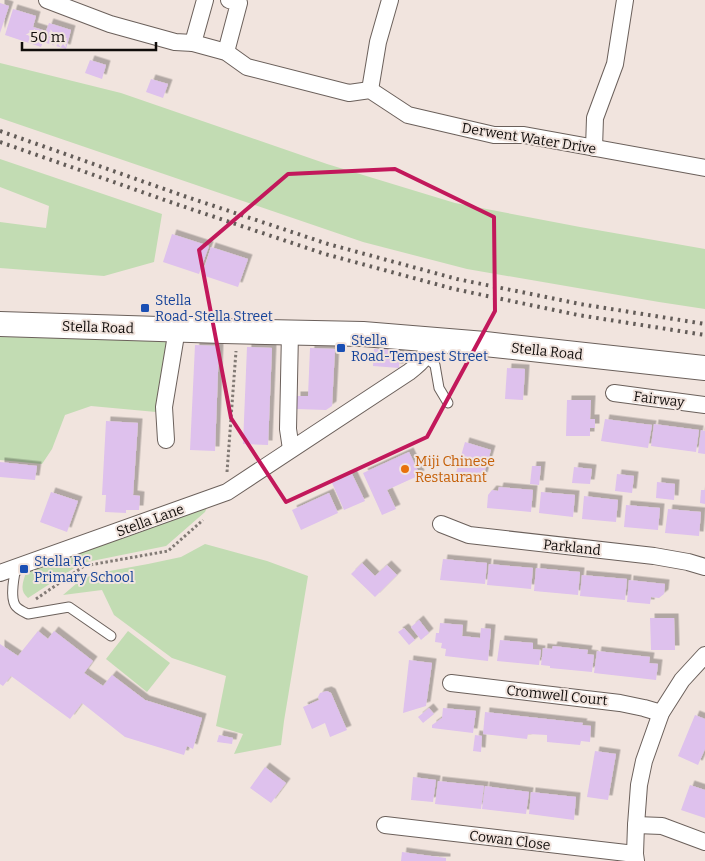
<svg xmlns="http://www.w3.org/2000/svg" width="705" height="861" viewBox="0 0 705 861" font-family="Bitter,serif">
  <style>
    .green { fill: #c2dcb3 }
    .building { fill: #dec1ed; filter: url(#shadow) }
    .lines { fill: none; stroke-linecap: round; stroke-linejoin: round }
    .service-casing { stroke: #6b605b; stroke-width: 11 }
    .minor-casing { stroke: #6b605b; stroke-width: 18 }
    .secondary-casing { stroke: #6b605b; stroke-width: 26 }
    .path { stroke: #827a75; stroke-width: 3; stroke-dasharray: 2.5 2.5; stroke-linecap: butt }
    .service { stroke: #fff; stroke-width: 9 }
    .minor { stroke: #fff; stroke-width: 16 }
    .secondary { stroke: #fff; stroke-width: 24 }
    .rail { stroke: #635c58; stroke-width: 4; stroke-dasharray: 2.5 5; stroke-linecap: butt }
    .marked { fill: none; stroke: #c2185b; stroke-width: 4; stroke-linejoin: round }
    .transit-dot { fill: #1a4fb4; stroke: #f1e4de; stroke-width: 2 }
    .food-dot { fill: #e8710a; stroke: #f1e4de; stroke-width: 2 }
    .labels { text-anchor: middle; stroke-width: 4; stroke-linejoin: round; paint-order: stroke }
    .street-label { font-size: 14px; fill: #110d0b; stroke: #f1e4de }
    .transit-label { font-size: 14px; fill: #164399; stroke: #f1e4de; text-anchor: start }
    .food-label { font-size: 14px; fill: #c56008; stroke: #f1e4de; text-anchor: start }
  </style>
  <defs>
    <filter id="shadow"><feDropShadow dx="4.5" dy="-4.5" stdDeviation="0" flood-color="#0004"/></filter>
  </defs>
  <rect width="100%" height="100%" fill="#f1e4de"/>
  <!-- green -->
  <g class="green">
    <polygon points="0,63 121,93 327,164 455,203 580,227 705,249 705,309 659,302 467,269 363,242 0,118"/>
    <polygon points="0,159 162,214 154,262 104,276 0,268 0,222 46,228 49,206 0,187"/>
    <polygon points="0,337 168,338 156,412 91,406 65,415 52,449 42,464 0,460"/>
    <path d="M 209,503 L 205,512 L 166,546 L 82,563 L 28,598 C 18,590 24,580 27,569 Z"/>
    <polygon points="205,544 267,561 308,576 284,721 281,745 234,754 243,734 216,726 226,676 172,658 114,615 102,590 63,595 77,583 93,574 148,564 181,557"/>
    <polygon points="128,631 170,663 147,692 106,659"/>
  </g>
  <!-- building -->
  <g class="building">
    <polygon points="0,3 9,6 0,33"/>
    <polygon points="13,9 36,16 33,27 46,31 49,23 71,30 66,49 43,42 41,47 5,35"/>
    <polygon points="90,60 106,65 102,79 85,73"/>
    <polygon points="151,79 168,84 163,98 146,92"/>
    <polygon points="172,234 209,246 199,274 163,262"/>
    <polygon points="211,247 248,259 238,287 202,275"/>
    <polygon points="195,345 219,346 215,451 190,450"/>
    <polygon points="247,347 272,348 268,445 243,444"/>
    <polygon points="310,348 335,349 332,406 326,410 296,409 296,396 308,396"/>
    <polygon points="374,349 400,350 399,368 373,366"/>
    <polygon points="507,368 525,369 523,400 505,399"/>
    <polygon points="567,400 591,400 590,419 595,419 595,428 590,428 590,436 566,436"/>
    <polygon points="605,419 652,425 648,448 601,441"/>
    <polygon points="106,421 138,423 133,495 140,496 139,510 126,510 126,513 105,512 106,495 102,495"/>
    <polygon points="654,424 699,430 696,452 651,446"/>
    <polygon points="701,430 705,431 705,454 698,453"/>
    <polygon points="465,442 491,450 482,480 470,477 468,483 456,480 458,473 456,473"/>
    <polygon points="409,452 420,475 387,490 396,509 382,515 363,473"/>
    <polygon points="0,462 37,466 35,480 0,477"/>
    <polygon points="532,466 541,466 539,485 530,484"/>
    <polygon points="574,467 592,469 590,484 572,483"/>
    <polygon points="352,474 365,501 344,510 332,483"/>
    <polygon points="617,474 634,476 632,493 615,491"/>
    <polygon points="657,482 675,484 674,500 656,498"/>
    <polygon points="499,487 533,490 531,512 487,508 488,495 492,490 498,491"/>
    <polygon points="701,490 705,490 705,504 700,503"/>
    <polygon points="51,492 78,501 67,532 40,522"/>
    <polygon points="541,492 575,495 573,517 539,513"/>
    <polygon points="329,493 338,513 301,530 292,510"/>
    <polygon points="584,496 618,500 616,522 582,519"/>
    <polygon points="626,505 660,508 658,530 624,527"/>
    <polygon points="668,509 701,512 699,536 665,533"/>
    <polygon points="443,559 487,563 485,584 440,580"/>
    <polygon points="362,563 375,576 387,565 397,575 375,597 351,574"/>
    <polygon points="489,564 533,568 531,589 487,585"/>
    <polygon points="536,568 580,572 578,595 534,591"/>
    <polygon points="582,575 627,579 625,600 580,596"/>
    <polygon points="629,580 665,584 664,594 659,598 651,597 650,604 627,602"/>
    <polygon points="650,618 674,618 675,650 651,650"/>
    <polygon points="419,620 429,633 421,640 411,627"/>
    <polygon points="440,623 463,625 462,636 480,638 481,628 491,629 488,661 445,656 446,649 441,648 442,643 435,642 436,633 439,633"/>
    <polygon points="404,628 415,640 409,645 398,632"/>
    <polygon points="38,631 48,639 54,631 93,661 84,673 103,686 112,675 145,700 202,718 193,749 187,746 184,755 125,737 82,703 70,719 11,676 3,686 0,684 0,644 18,656"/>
    <polygon points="500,640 533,643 533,649 541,650 539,665 497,661"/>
    <polygon points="553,646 588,650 587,654 594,655 592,672 550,668 550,666 541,665 543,648 552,649"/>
    <polygon points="597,651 650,657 649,663 658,664 656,680 594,673"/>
    <polygon points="409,660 432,663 426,706 403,713"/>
    <polygon points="327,691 331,693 347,730 330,737 325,723 312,729 303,707 319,700 318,697 320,693"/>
    <polygon points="429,708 434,714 423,723 418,717"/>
    <polygon points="443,708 476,711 473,733 432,728 432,725 442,718"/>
    <polygon points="485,712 583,723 582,725 591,726 590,742 581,741 580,745 547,742 547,735 528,734 527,739 483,734"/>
    <polygon points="695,715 705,719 705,749 698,765 678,756"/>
    <polygon points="219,735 233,738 232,744 217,742"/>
    <polygon points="475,735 482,736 481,752 473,751"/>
    <polygon points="595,751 616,754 608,800 587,797"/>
    <polygon points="265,767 286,783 271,803 250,788"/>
    <polygon points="413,777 436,780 433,802 411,800"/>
    <polygon points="438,781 484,786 481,809 435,804"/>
    <polygon points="690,785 705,790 705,818 681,810"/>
    <polygon points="485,786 529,792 526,814 482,809"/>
    <polygon points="531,792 576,797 574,820 529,814"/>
    <polygon points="402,852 446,858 446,861 401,861"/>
  </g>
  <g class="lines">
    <defs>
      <g id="service">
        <polyline points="425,357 435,365 439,388 448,403"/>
        <path d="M 16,567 C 14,577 10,596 15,605 C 17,609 24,612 28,614 L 69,607 L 111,636"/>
      </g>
      <g id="minor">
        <polyline points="47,0 110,24 175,42 193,43 226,52 247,67 349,93 370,90 408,115 494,135 524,135 705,168"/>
        <polyline points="193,43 205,0"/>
        <polyline points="226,52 239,3 229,0"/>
        <polyline points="370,90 378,42 390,0"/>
        <polyline points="594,148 595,118 615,64 625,0"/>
        <polyline points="290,332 288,429 291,449"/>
        <polyline points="614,393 705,405"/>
        <polyline points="166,440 164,407 177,329"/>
        <polyline points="441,524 469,535 654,556 688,562 705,567"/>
        <path d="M 0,573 L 227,492 L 409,372 C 425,360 425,359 428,339"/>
        <polyline points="451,683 620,703 644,708 661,713"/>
        <polyline points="385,825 635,854"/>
        <polyline points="636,825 662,826 705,842"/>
        <polyline points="636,861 635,854 636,825 639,785 644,761 661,713 682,680 705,655"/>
      </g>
      <polyline id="secondary" points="0,324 223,331 363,334 485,344 705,368"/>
    </defs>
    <!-- service casing -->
    <use href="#service" class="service-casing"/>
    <!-- minor casing -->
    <use href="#minor" class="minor-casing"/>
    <!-- secondary casing -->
    <use href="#secondary" class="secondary-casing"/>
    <!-- path -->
    <g class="path">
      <polyline points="227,472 236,351"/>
      <polyline points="36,599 84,566 168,551 203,520"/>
    </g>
    <!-- service -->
    <use href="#service" class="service"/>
    <!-- minor -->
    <use href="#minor" class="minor"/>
    <!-- secondary -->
    <use href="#secondary" class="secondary"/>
    <!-- rail -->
    <g class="rail">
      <polyline points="0,131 184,196 328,244 457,279 580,304 705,324"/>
      <polyline points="0,142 179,205 325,254 454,289 578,315 705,335"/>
    </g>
  </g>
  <!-- marked area -->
  <path class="marked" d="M 395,169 L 494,217 L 495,311 L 427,437 L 286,502 L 231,418 L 199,250 L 288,174 Z"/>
  <!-- markers -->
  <g class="transit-dot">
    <rect x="140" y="303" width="10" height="10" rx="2.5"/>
    <rect x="336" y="343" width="10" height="10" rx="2.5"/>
    <rect x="19" y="564" width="10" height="10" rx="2.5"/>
  </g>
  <circle class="food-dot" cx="405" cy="469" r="5"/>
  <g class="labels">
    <!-- street labels -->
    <g class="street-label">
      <text transform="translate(529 138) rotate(9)" y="5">Derwent Water Drive</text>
      <text transform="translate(98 327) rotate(2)" y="5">Stella Road</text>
      <text transform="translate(547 351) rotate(6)" y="5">Stella Road</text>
      <text transform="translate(659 399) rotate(7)" y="5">Fairway</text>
      <text transform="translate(150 520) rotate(-20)" y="5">Stella Lane</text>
      <text transform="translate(572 547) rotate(6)" y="5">Parkland</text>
      <text transform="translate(557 695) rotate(6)" y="5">Cromwell Court</text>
      <text transform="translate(510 840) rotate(7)" y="5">Cowan Close</text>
    </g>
    <!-- transit labels -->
    <g class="transit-label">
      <text x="155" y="305">Stella<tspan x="155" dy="16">Road-Stella Street</tspan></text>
      <text x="351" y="345">Stella<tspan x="351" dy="16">Road-Tempest Street</tspan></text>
      <text x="34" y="566">Stella RC<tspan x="34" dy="16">Primary School</tspan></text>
    </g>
    <!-- food labels -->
    <g class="food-label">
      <text x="415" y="466">Miji Chinese<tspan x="415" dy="16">Restaurant</tspan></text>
    </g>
  </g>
  <!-- scale -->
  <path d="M22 42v8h134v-8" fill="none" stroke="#110d0b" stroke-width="2.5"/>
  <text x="30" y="42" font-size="15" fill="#110d0b" stroke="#f1e4de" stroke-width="4" paint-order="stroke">50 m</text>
</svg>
